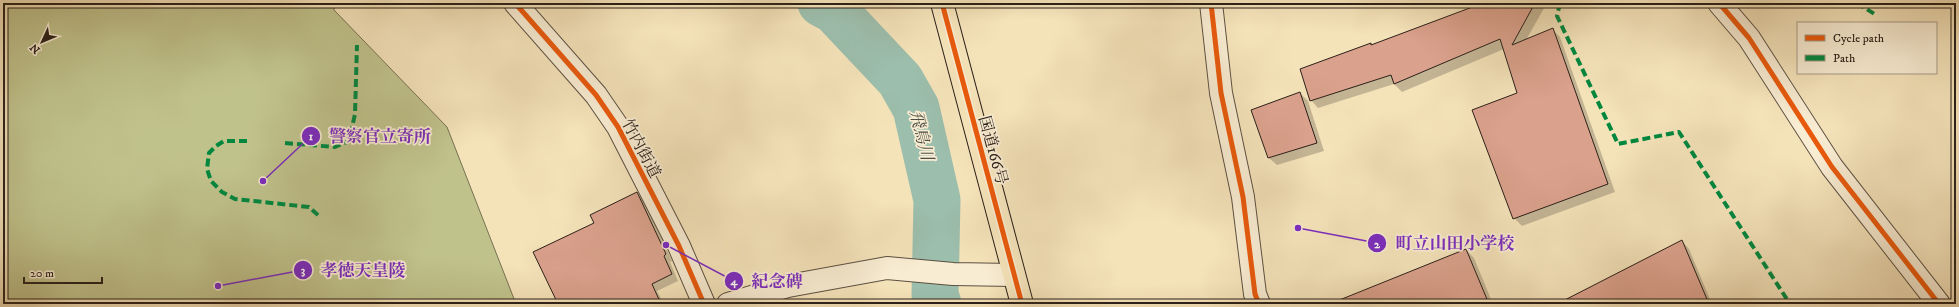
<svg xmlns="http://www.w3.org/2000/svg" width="1959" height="307" viewBox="0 0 1959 307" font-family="'IM FELL DW Pica','Noto Serif JP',serif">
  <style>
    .green { fill: #c0c28c; stroke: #767152 }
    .shadow { fill: #0003 }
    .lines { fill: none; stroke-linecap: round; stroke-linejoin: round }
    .river { stroke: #9cbeac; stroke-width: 47 }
    .building { fill: #daa18c; stroke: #2b2019 }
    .minor-casing { stroke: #5d5041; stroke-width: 24 }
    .highway-casing { stroke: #2b2019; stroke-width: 24 }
    .minor { stroke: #f8ecd2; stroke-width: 22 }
    .highway { stroke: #f4e2b9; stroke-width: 22 }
    .quiet { stroke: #00873e; stroke-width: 4; stroke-dasharray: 8 4; stroke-linecap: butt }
    .cycleway-casing { stroke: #f8ecd2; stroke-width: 8 }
    .cycleway { stroke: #e8590c; stroke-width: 5 }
    .labels { text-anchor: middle; stroke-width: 3.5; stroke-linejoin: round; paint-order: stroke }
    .street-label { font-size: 16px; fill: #2b2019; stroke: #f8ecd2 }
    .water-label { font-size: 17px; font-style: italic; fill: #4d4f45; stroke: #f8ecd2 }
    .leader { fill: none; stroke: #7b2cbf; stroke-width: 1.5 }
    .callout-dot { fill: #7b2cbf; stroke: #f8ecd2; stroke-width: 1.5 }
    .mark-label { font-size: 12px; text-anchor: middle; font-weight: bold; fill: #fff }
    .callout-label { font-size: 17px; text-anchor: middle; font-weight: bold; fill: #7b2cbf; stroke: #f8ecd2; stroke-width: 3.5; stroke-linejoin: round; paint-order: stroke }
  </style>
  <rect width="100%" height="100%" fill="#f4e2b9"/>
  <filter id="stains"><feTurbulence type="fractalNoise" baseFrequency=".005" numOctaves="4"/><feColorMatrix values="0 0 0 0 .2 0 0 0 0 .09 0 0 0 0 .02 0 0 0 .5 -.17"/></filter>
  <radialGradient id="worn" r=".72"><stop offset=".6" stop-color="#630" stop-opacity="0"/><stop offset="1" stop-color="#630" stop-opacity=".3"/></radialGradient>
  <!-- green -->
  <polygon class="green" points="3,3 334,3 334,10 447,127 516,304 3,304"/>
  <!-- shadow -->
  <g class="shadow">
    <polygon points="1486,3 1547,3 1526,40 1552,29 1560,37 1615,192 1522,226 1514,218 1519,94 1504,49 1402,92 1394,84 1318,108 1311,100 1371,45 1372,46"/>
    <polygon points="1300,93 1308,101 1324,151 1277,165 1269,158"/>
    <polygon points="637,194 644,200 672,261 670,262 678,281 657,291 664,304 560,304 595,223"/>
    <polygon points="1682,241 1689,249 1712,304 1560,304"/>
    <polygon points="1466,250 1474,258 1493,304 1368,304"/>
  </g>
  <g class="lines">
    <!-- river -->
    <polyline class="river" points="821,3 834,10 900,80 916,108 937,200 935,295 938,304"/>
  </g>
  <!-- building -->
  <g class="building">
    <polygon points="1483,3 1535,3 1512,45 1553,28 1608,184 1513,219 1472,110 1517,93 1500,39 1394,84 1391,75 1310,101 1300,69 1371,43 1371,45"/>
    <polygon points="1300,92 1317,143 1268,158 1251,110"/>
    <polygon points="637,192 666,254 664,256 672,274 652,284 661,304 558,304 533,252 594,223 590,215"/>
    <polygon points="1682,240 1709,304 1557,304"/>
    <polygon points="1466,249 1489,304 1332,304 1332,303"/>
  </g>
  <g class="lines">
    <defs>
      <g id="minor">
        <polyline points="515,3 596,95 618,127 679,246 704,304"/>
        <polyline points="1211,3 1221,93 1243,197 1255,294 1259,304"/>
        <polyline points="1719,3 1749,38 1832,167 1939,304"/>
        <polyline points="728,304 788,286 887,268 953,274 1013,275"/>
      </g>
      <polyline id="highway" points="942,3 1022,304"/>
    </defs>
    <!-- minor casing -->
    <use href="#minor" class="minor-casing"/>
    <!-- highway casing -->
    <use href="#highway" class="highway-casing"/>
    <!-- minor -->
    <use href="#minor" class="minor"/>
    <!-- highway -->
    <use href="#highway" class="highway"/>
    <!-- quiet -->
    <g class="quiet">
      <polyline points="1560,3 1557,16 1618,144 1679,132 1790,304"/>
      <polyline points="1857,3 1876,15"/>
      <polyline points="247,141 224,141 216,146 209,153 207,169 211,181 222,192 235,199 309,207 319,216"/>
      <polyline points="285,143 335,147 349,141 355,114 357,45"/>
    </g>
    <defs>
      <g id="cycleway">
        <polyline points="515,3 596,95 618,127 679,246 704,304"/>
        <polyline points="942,3 1022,304"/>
        <polyline points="1211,3 1221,93 1243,197 1255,294 1259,304"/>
        <polyline points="1719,3 1749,38 1832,167 1939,304"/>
      </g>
    </defs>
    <!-- cycleway casing -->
    <use href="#cycleway" class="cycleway-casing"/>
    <!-- cycleway -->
    <use href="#cycleway" class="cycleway"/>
  </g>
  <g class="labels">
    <!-- street labels -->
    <g class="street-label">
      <text transform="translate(642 148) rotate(62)" y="6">竹内街道</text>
      <text transform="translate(994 150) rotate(75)" y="6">国道166号</text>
    </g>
    <!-- water labels -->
    <g class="water-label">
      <text transform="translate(922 135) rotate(76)" y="6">飛鳥川</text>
    </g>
  </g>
  <!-- callouts -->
  <path class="leader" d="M263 181L311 136M1298 228L1377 243M218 286L303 270M666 245L734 281"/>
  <g class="callout-dot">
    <circle cx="263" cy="181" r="4"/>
    <circle cx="1298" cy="228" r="4"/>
    <circle cx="218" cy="286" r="4"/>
    <circle cx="666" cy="245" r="4"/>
    <circle cx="311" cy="136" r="10"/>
    <circle cx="1377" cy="243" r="10"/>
    <circle cx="303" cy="270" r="10"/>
    <circle cx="734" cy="281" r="10"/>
  </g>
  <g class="mark-label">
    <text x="311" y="140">1</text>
    <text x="1377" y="248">2</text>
    <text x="303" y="274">3</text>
    <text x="734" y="285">4</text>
  </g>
  <g class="callout-label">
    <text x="380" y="142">警察官立寄所</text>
    <text x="1455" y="249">町立山田小学校</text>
    <text x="363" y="276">孝徳天皇陵</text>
    <text x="777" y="287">紀念碑</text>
  </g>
  <!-- margin -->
  <rect width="1959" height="307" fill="none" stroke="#f4e2b9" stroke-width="16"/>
  <rect x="4" y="4" width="1951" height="299" fill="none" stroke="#2b2019" stroke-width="2"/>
  <rect x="8" y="8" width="1943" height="291" fill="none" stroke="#2b2019"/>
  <!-- legend -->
  <rect x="1797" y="22" width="140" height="52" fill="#f8ecd2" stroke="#a69a88"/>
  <rect x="1805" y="35" width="20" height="6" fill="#e8590c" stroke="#a69a88"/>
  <text x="1833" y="42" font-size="12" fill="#2b2019">Cycle path</text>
  <rect x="1805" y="55" width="20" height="6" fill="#00873e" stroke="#a69a88"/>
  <text x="1833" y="62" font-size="12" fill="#2b2019">Path</text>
  <!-- north arrow -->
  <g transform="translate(42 42) rotate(226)" stroke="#f8ecd2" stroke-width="3" paint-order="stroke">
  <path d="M0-3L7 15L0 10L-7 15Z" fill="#2b2019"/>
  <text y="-6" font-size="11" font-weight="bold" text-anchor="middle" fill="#2b2019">N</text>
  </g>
  <!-- scale -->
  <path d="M24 277v6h78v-6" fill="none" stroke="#2b2019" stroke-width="2"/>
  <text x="30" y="277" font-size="12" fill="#2b2019" stroke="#f8ecd2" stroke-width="3" paint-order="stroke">20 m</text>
  <rect width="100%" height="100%" filter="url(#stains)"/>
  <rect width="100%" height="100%" fill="url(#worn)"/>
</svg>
